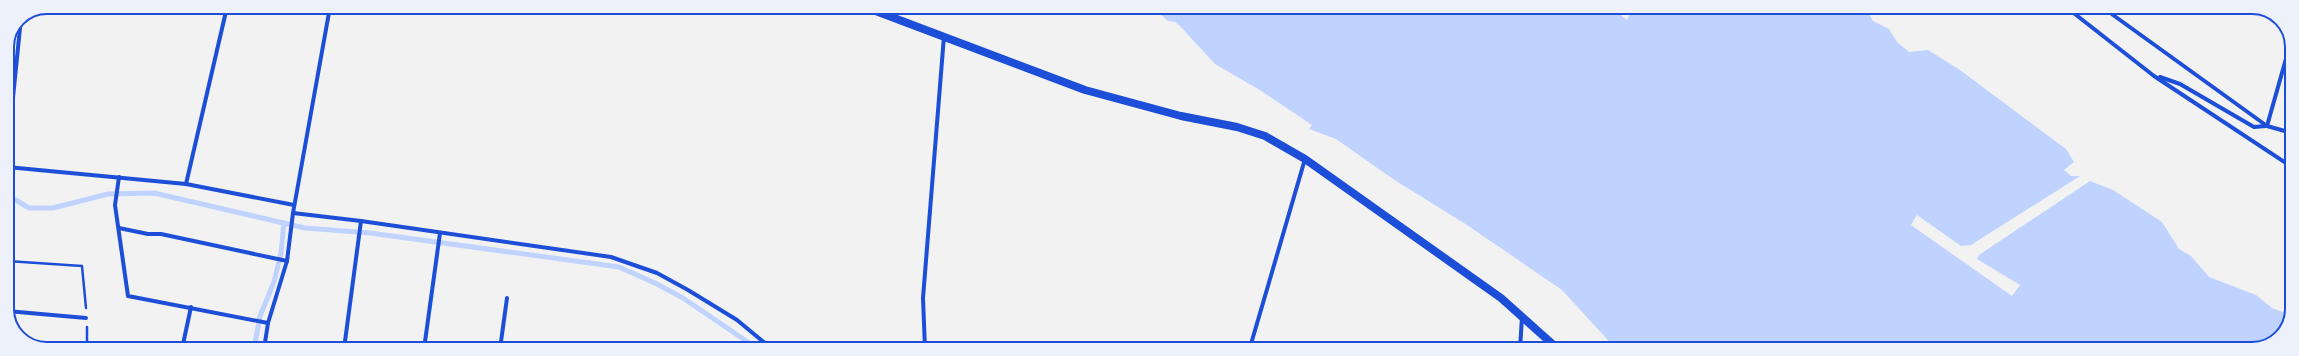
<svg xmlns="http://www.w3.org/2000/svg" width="2299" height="356" viewBox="0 0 2299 356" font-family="Mulish,sans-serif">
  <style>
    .water { fill: #bfd3fe }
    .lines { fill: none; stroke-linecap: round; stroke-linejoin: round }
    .stream { stroke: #bfd3fe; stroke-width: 5 }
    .path { stroke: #1d4ed8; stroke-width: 2.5 }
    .minor { stroke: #1d4ed8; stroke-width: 4 }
    .secondary { stroke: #1d4ed8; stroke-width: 8 }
    .rim { fill: none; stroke: #1d4ed8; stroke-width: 2 }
  </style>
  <rect width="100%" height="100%" fill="#f2f2f2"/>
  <!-- water -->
  <polygon class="water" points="1152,7 1611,7 1627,20 1632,7 1862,7 1868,12 1873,21 1889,29 1897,42 1909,52 1928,50 1960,70 2066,149 2074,162 2064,170 2071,176 2080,176 1971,245 1961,246 1917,215 1911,225 2012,296 2020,285 1977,259 1979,255 2090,181 2113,190 2162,222 2179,249 2191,256 2209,277 2256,295 2272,308 2291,315 2278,339 2252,349 1616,349 1562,290 1467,225 1393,179 1336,139 1309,129 1312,125 1258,89 1215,64 1180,26 1175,22 1168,21"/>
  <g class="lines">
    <!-- stream -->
    <g class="stream">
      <polyline points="7,192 9,196 29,208 53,208 108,194 154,193 305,228 370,233 619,267 657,284 683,298 758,349"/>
      <polyline points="254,349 260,316 274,282 281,253 284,223"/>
    </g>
    <!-- path -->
    <g class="path">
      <polyline points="7,261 82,266 86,308"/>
      <polyline points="87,327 87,349"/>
    </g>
    <!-- minor -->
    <g class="minor">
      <polyline points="2066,7 2154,76 2292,167"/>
      <polyline points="2102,7 2267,126 2292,133"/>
      <polyline points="2160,77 2180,84 2254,127 2266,126"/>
      <polyline points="2267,126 2291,41"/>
      <polyline points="7,157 21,18"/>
      <polyline points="7,167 186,184 294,205"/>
      <polyline points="119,177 115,205 128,296 268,323"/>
      <polyline points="186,184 227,7"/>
      <polyline points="293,213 361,221 611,257 657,273 688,290 737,320 772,349"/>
      <polyline points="119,228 148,234 161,234 287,261"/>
      <polyline points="7,311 86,318"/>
      <polyline points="113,345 135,349"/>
      <polyline points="182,349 191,307"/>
      <polyline points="264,349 268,323 287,261 293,213 330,7"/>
      <polyline points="344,349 361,221"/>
      <polyline points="424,349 440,233"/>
      <polyline points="500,349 507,298"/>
      <polyline points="925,349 923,298 944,36"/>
      <polyline points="1252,349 1251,344 1305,159"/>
      <polyline points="1520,349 1522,317"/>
    </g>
    <!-- secondary -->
    <polyline class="secondary" points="865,7 1085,90 1181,116 1237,127 1265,136 1305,159 1501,298 1558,349"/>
  </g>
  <!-- crop -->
  <path d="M0 0H2299V356H0ZM47 14H2252A33 33 0 0 1 2285 47V309A33 33 0 0 1 2252 342H47A33 33 0 0 1 14 309V47A33 33 0 0 1 47 14Z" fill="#edf1fc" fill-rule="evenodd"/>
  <path class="rim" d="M47 14H2252A33 33 0 0 1 2285 47V309A33 33 0 0 1 2252 342H47A33 33 0 0 1 14 309V47A33 33 0 0 1 47 14Z"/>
</svg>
